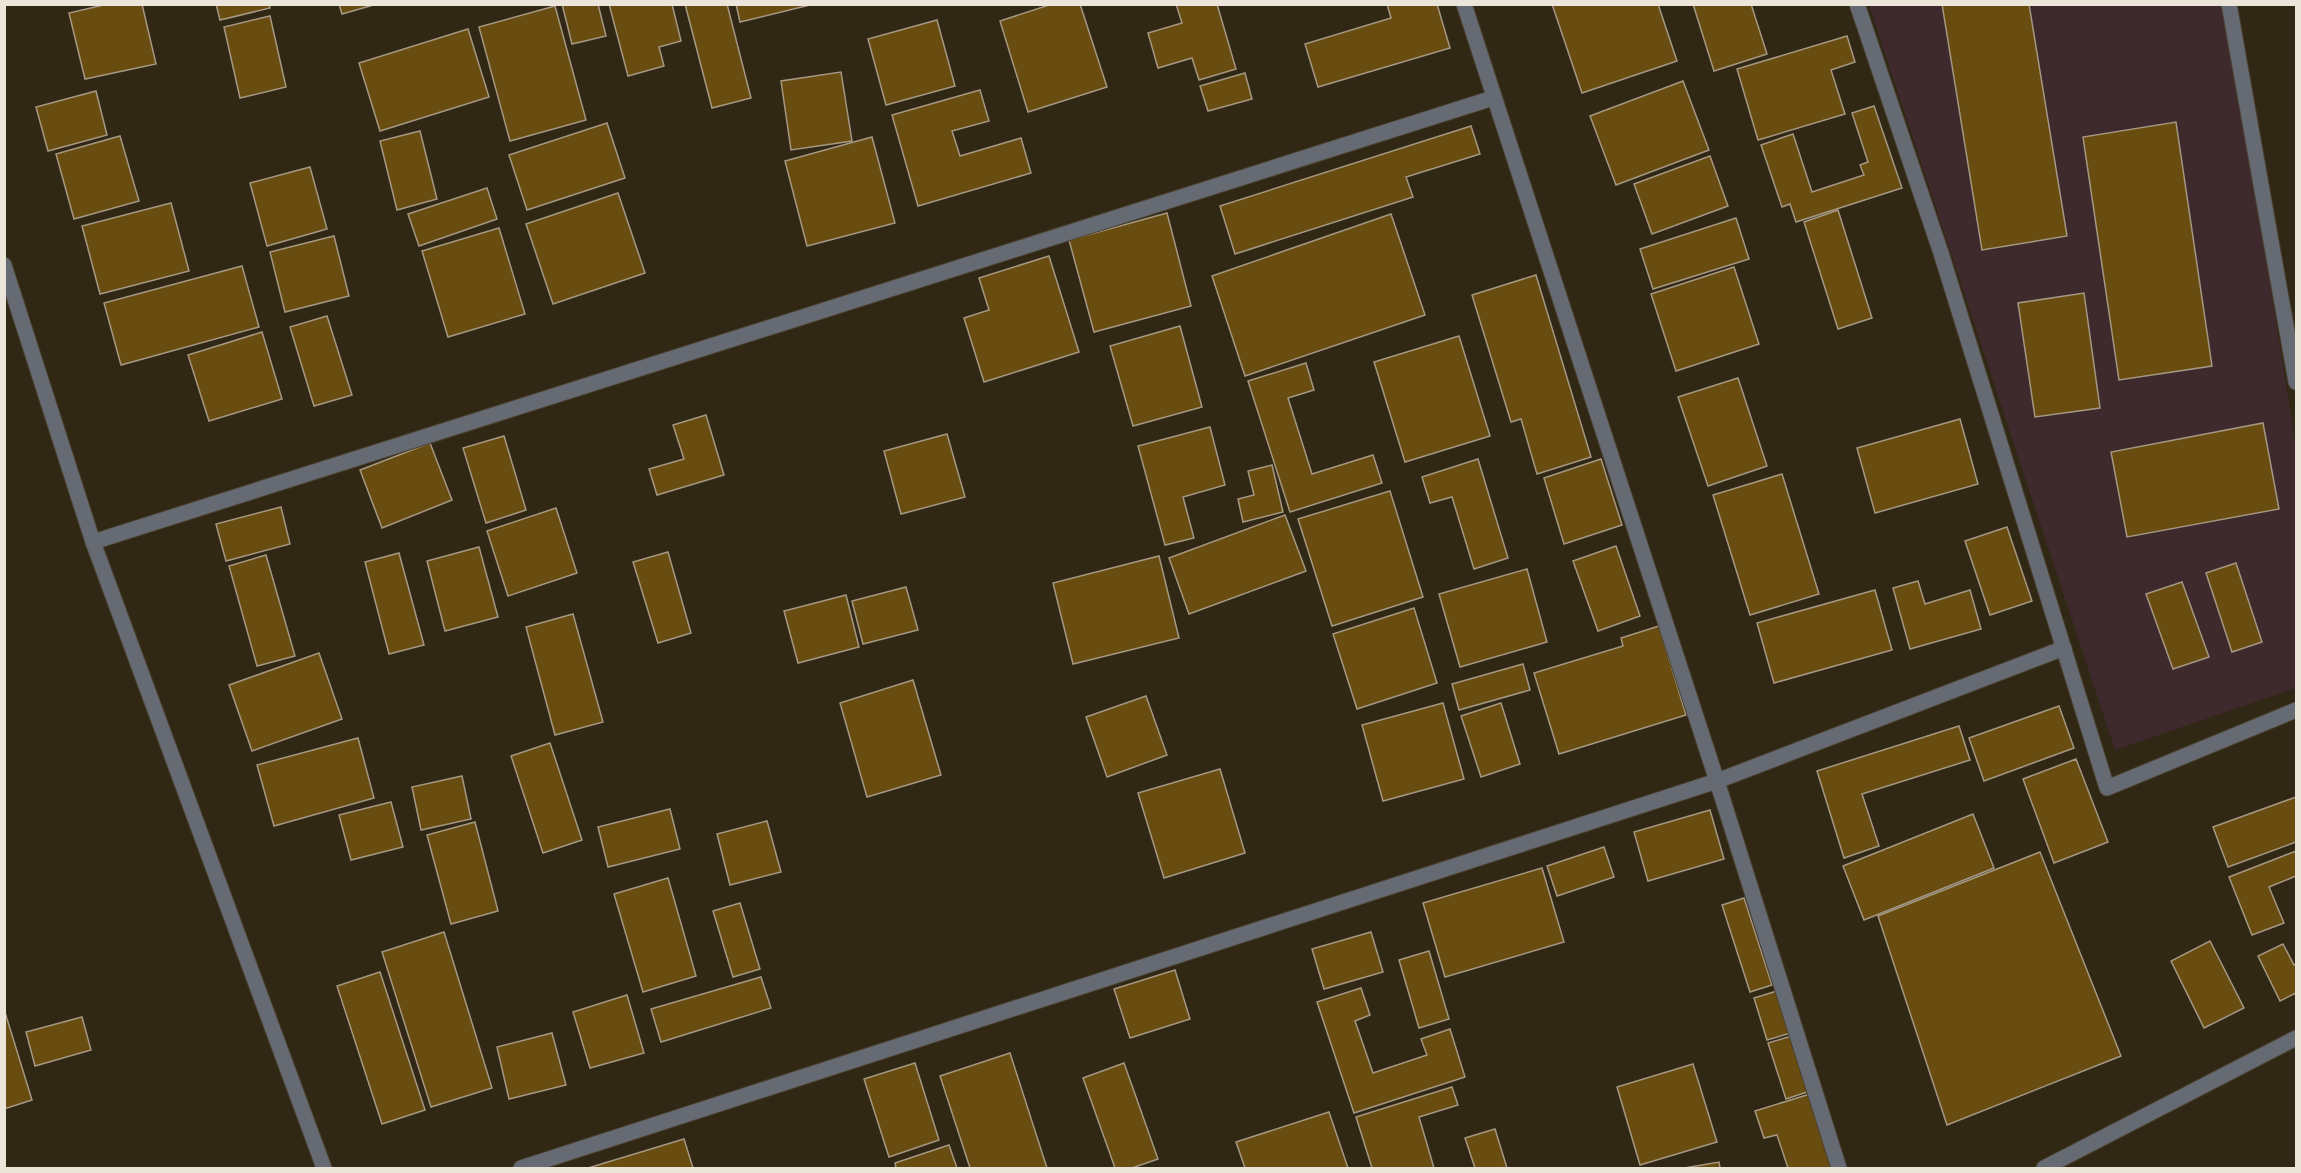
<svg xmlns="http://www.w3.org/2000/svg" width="2301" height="1173" viewBox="0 0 2301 1173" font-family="Roboto,sans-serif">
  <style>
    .education { fill: #3e2a2c }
    .building { fill: #694c10; stroke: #a59883; stroke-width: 1.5 }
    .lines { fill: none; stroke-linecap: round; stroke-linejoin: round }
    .minor-casing { stroke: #4b4230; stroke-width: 17 }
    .tertiary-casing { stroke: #4b4230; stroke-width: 17 }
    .minor { stroke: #656a73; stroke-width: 15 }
    .tertiary { stroke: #656a73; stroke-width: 15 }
  </style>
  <rect width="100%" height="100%" fill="#312715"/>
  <!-- education -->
  <polygon class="education" points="1869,5 2225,5 2296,447 2296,688 2115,750"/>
  <!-- building -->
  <g class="building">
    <polygon points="108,4 142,4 156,64 85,79 69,13"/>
    <polygon points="216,4 269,4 270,8 220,20"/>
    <polygon points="339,4 377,4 342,14"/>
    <polygon points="562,4 598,4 606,36 572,44"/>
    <polygon points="609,4 672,4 681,41 659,47 664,66 628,76"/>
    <polygon points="685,4 727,4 751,98 712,108"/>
    <polygon points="736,4 814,4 740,22"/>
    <polygon points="1052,4 1080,4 1107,87 1028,112 1000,21"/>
    <polygon points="1176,4 1217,4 1236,69 1199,80 1192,58 1158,68 1148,33 1182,23"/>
    <polygon points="1387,4 1437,4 1450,48 1318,87 1305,44 1391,18"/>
    <polygon points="1552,4 1658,4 1677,61 1582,93"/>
    <polygon points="1693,4 1751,4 1767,54 1714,71"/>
    <polygon points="1942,4 2029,4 2067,236 1982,250"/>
    <polygon points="555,6 586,120 510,141 479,27"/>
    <polygon points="270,16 286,87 240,98 224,27"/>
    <polygon points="937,20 955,86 886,105 868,39"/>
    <polygon points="468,29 489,97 380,131 359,63"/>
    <polygon points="1847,36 1855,62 1831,70 1845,114 1758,140 1737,69"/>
    <polygon points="841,72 852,141 791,150 781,81"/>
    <polygon points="1245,73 1252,99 1208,111 1200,86"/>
    <polygon points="1683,81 1709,150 1616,185 1590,116"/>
    <polygon points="980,90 989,121 952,131 960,156 1021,138 1031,173 918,206 892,115"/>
    <polygon points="96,91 107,135 48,151 36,107"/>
    <polygon points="1874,106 1902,188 1796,222 1790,204 1782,207 1761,145 1793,134 1812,192 1864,175 1860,165 1868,162 1852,113"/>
    <polygon points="2176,122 2212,366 2119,380 2083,137"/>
    <polygon points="607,123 625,178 527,210 509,155"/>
    <polygon points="1471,126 1480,154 1406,177 1413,197 1235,254 1220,206"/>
    <polygon points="420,131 437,199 397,210 380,141"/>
    <polygon points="120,136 139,201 74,219 56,154"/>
    <polygon points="872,137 895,223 807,246 785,161"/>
    <polygon points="1710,156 1728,206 1652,234 1634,184"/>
    <polygon points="310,167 327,229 267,246 250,183"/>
    <polygon points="487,188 497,219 419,246 408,214"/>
    <polygon points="618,193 645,273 553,304 526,224"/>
    <polygon points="171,203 189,271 100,294 82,226"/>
    <polygon points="1838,210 1872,318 1838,329 1804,222"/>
    <polygon points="1167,213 1191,306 1094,332 1069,240"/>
    <polygon points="1391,214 1425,315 1245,376 1212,276"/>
    <polygon points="1736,218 1749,259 1653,289 1640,249"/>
    <polygon points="499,228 525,314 448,337 422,251"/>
    <polygon points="334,236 349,296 285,312 270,252"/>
    <polygon points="1049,256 1079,352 984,382 964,318 989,310 979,278"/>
    <polygon points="242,266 259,327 121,365 104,303"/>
    <polygon points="1734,267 1759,344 1676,371 1651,294"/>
    <polygon points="1536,275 1591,457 1537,474 1521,419 1511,422 1472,295"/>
    <polygon points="2084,293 2100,408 2035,417 2018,303"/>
    <polygon points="327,316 352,395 314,406 290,327"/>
    <polygon points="1180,326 1202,407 1133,426 1110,346"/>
    <polygon points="262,332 282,399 209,421 188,355"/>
    <polygon points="1459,336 1490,436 1405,462 1374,362"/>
    <polygon points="1306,363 1314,390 1288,398 1312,474 1373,455 1382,483 1290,512 1248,381"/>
    <polygon points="1738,378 1767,466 1708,486 1678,397"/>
    <polygon points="706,415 724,475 657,495 649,469 684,459 673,425"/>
    <polygon points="1960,419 1978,484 1875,513 1857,448"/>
    <polygon points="2263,423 2279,509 2127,537 2111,452"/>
    <polygon points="1210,427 1225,485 1183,497 1194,538 1165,545 1138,446"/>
    <polygon points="947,434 965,497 901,514 884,451"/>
    <polygon points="504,436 526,510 486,523 463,448"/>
    <polygon points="430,443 452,500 382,528 360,470"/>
    <polygon points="1478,459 1508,558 1474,569 1452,497 1430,503 1422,477"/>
    <polygon points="1601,459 1622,525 1564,544 1544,478"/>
    <polygon points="1272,465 1283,512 1243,522 1238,499 1254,495 1248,471"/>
    <polygon points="1782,474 1819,594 1750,615 1713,495"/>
    <polygon points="1390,491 1423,597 1332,626 1298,519"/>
    <polygon points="281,507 290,544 226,561 216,524"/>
    <polygon points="556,508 577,573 508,596 487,531"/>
    <polygon points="1285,515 1306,571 1189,614 1169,558"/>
    <polygon points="2007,527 2032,601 1990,615 1965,541"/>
    <polygon points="1616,546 1640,616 1598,631 1573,561"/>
    <polygon points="479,547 498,617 445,631 427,561"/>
    <polygon points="668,552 691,633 658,643 633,562"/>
    <polygon points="399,553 424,645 389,654 365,562"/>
    <polygon points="266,555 295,656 257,666 229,566"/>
    <polygon points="1159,556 1179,638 1073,664 1053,583"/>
    <polygon points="2236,563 2262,642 2232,652 2206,573"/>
    <polygon points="1527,569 1547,642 1460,667 1439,594"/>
    <polygon points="1918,581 1925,604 1970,590 1981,629 1910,649 1893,588"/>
    <polygon points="2182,582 2209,657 2173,669 2146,594"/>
    <polygon points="906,587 918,630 863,644 852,601"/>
    <polygon points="1875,590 1892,650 1774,683 1757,623"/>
    <polygon points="846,595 859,647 798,663 784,611"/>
    <polygon points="1414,608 1437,683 1357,709 1333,634"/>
    <polygon points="573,614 603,722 555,735 526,627"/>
    <polygon points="1659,626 1686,715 1559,754 1534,673 1623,646 1621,638"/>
    <polygon points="319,653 342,719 252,751 229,685"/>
    <polygon points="1523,664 1530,690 1459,710 1452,684"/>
    <polygon points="913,680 941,775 867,797 840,703"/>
    <polygon points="1146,696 1167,755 1107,777 1086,717"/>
    <polygon points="1443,703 1464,779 1383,801 1362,725"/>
    <polygon points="1501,703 1520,764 1481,777 1461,716"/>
    <polygon points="2059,706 2074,748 1984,781 1969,738"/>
    <polygon points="1959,726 1970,760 1862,794 1879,846 1844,858 1817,771"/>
    <polygon points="358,738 374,798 274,826 257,765"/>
    <polygon points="550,743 582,840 543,853 511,756"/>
    <polygon points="2076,759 2108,842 2054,863 2023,779"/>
    <polygon points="1220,769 1245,853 1164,878 1138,793"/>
    <polygon points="462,776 471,819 421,830 412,787"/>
    <polygon points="2296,797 2296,842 2228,867 2213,827"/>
    <polygon points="391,802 403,847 351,860 339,815"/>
    <polygon points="670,809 680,849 608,867 598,827"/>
    <polygon points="1710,810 1724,859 1648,881 1634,832"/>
    <polygon points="1973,814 1994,868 1864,920 1843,866"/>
    <polygon points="767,821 781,872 730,885 717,834"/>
    <polygon points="475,822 498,911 451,924 427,835"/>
    <polygon points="1604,847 1614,877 1557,896 1547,866"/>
    <polygon points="2296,851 2296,876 2269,887 2284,923 2252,935 2229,877"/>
    <polygon points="2040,852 2121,1056 1947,1125 1878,916"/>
    <polygon points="1542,868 1564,942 1445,977 1423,903"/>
    <polygon points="668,878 696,976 643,992 614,894"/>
    <polygon points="1744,898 1772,985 1750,992 1722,905"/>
    <polygon points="740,903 760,969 733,977 713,911"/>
    <polygon points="444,932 492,1088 431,1107 382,952"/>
    <polygon points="1371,932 1383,972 1324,989 1312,949"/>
    <polygon points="2210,941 2244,1008 2204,1028 2171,961"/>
    <polygon points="2283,944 2294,965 2296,964 2296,993 2280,1001 2258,956"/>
    <polygon points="1429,951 1449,1019 1419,1028 1399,960"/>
    <polygon points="1175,970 1190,1019 1130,1038 1114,989"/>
    <polygon points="380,972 425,1110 382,1124 337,986"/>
    <polygon points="761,977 771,1008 661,1042 651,1009"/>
    <polygon points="1361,988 1370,1015 1355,1021 1373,1073 1427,1055 1421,1039 1450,1029 1465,1077 1354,1113 1317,1002"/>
    <polygon points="1777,991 1791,1033 1767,1040 1754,998"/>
    <polygon points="627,995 644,1053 590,1068 573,1012"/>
    <polygon points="4,1009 32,1100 4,1109"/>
    <polygon points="82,1017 91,1050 35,1066 26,1032"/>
    <polygon points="552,1033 566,1085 509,1099 497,1047"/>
    <polygon points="1792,1036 1810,1091 1786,1099 1768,1043"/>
    <polygon points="1010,1053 1047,1168 970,1168 940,1076"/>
    <polygon points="915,1063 939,1140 889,1157 864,1079"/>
    <polygon points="1124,1063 1158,1159 1132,1168 1115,1168 1083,1078"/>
    <polygon points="1693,1064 1717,1142 1640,1165 1617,1087"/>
    <polygon points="1452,1087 1458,1105 1419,1117 1434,1168 1372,1168 1356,1117"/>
    <polygon points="1810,1094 1834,1168 1788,1168 1777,1135 1764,1138 1755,1111"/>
    <polygon points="1329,1112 1348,1168 1245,1168 1236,1142"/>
    <polygon points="1495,1129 1507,1168 1475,1168 1465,1138"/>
    <polygon points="684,1139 693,1168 588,1168"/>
    <polygon points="949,1145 957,1168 896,1168 895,1163"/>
    <polygon points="1719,1162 1720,1168 1684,1168"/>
  </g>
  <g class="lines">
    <defs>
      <g id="minor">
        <polyline points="1857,4 1941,253 2107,788 2296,710"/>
        <polyline points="2229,4 2296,382"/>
        <polyline points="4,265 93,542 324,1168"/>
        <polyline points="93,542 1493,98"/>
        <polyline points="521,1168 1717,781 2064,648"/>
        <polyline points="2044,1168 2296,1038"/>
      </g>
      <polyline id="tertiary" points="1464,4 1717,781 1839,1168"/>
    </defs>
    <!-- minor casing -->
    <use href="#minor" class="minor-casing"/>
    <!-- tertiary casing -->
    <use href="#tertiary" class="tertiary-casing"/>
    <!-- minor -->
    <use href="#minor" class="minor"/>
    <!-- tertiary -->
    <use href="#tertiary" class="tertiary"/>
  </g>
  <!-- border -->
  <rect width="2301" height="1173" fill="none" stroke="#ece5d9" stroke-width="12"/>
</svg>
